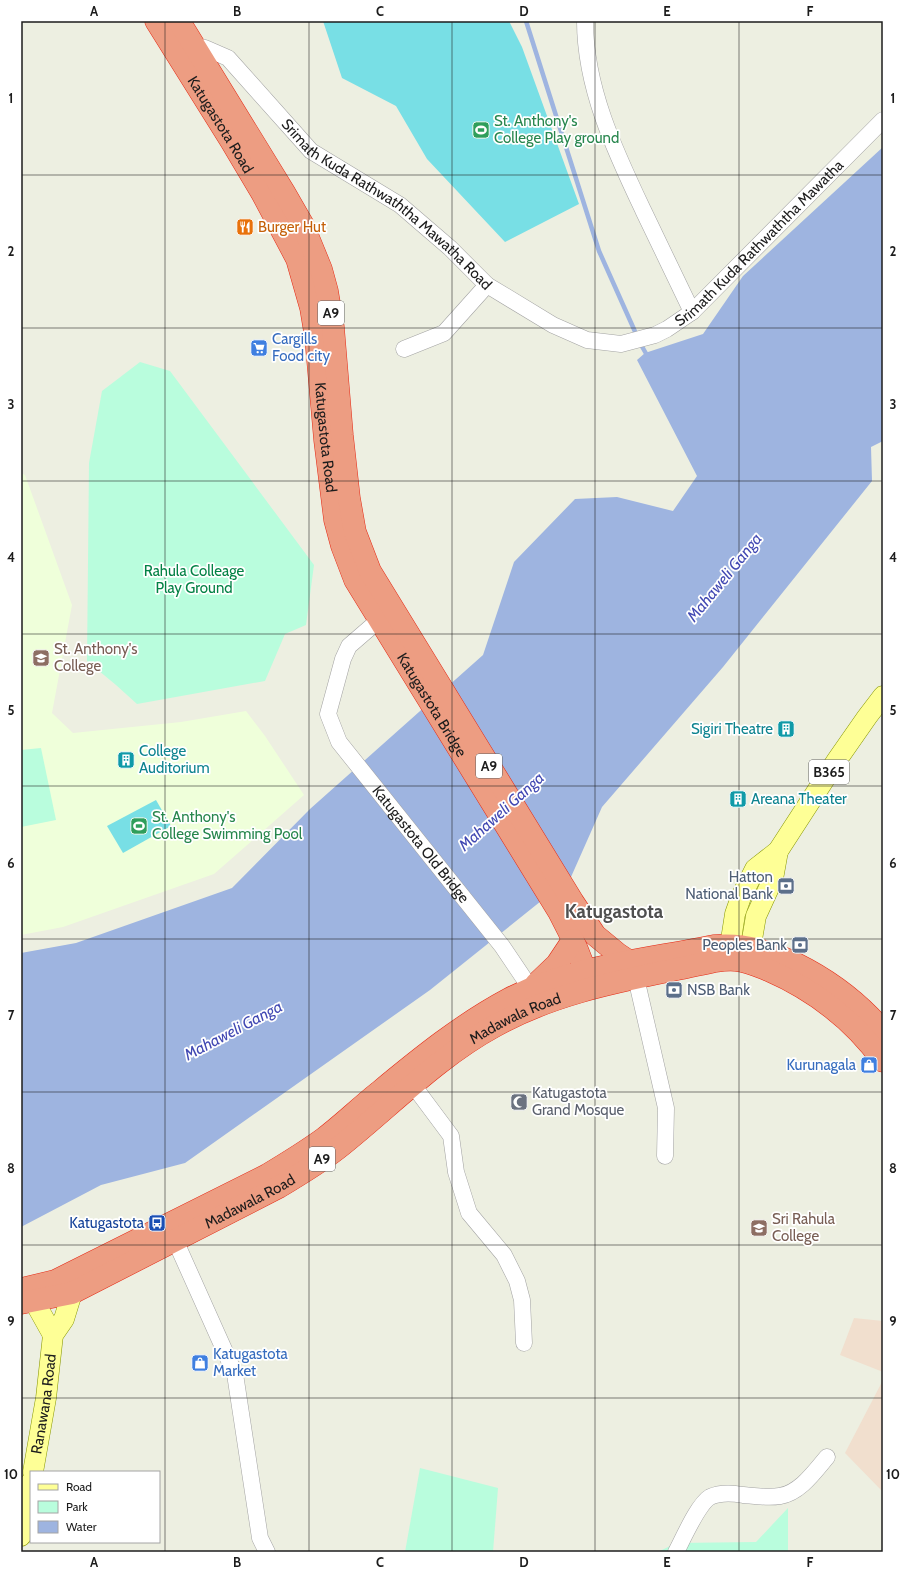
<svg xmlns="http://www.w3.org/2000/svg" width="904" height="1573" viewBox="0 0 904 1573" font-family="Cabin,sans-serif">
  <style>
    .commercial { fill: #f1dfce }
    .education { fill: #efffda }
    .park { fill: #b9fddd }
    .pitch { fill: #78dfe5 }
    .water { fill: #9eb4e0 }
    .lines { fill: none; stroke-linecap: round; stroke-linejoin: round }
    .stream { stroke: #9eb4e0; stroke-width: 4.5 }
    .minor-casing { stroke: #a3a3a3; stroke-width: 17 }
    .major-casing { stroke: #859500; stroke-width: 21 }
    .highway-casing { stroke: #e42a16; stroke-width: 23 }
    .minor { stroke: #fff; stroke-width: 16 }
    .major { stroke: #feff96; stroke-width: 20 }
    .highway { stroke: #ed9d82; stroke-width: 22 }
    .grid { fill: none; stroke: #1c1c1c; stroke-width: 1; stroke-opacity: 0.55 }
    .labels { text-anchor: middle; stroke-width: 3.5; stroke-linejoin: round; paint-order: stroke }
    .shield { fill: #fff; stroke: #606060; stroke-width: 1 }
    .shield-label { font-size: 14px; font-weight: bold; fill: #1c1c1c }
    .leisure-label { font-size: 15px; fill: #27864d; stroke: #fff; text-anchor: start }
    .street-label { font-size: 15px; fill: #1c1c1c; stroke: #fff }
    .food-label { font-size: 15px; fill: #c56008; stroke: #fff; text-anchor: start }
    .shop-label { font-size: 15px; fill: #366cbe; stroke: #fff; text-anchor: start }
    .park-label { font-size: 15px; fill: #038245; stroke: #fff }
    .education-label { font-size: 15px; fill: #785e54; stroke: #fff; text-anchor: start }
    .culture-label { font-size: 15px; fill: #0d838f; stroke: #fff; text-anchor: start }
    .service-label { font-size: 15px; fill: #4e5e75; stroke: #fff; text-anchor: end }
    .worship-label { font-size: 15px; fill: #5b616d; stroke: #fff; text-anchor: start }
    .transit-label { font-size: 15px; fill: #164399; stroke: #fff; text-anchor: end }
    .water-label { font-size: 16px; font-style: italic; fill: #4249b3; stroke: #fff }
    .district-label { font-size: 19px; font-weight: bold; fill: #4f4f4f; stroke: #fff }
    .neatline { fill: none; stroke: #1c1c1c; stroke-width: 1.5 }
    .grid-label { font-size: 13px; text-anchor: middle; font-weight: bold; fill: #1c1c1c }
  </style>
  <rect width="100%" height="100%" fill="#edefe1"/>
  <!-- commercial -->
  <g class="commercial">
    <polygon points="854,1318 883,1321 883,1372 840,1355"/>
    <polygon points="883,1380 883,1492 845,1453"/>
  </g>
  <!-- education -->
  <polygon class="education" points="21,473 25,475 72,605 52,713 73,733 181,722 246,711 265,736 304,795 214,874 63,927 21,935"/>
  <!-- park -->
  <g class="park">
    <polygon points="140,362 170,371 314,565 306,625 285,634 265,681 137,704 116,685 87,661 89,463 102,391"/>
    <polygon points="41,748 56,820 21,827 21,750"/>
    <polygon points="420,1468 498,1488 493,1552 405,1552"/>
    <polygon points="788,1508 788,1552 658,1552 676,1543 756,1542"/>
  </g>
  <!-- pitch -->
  <g class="pitch">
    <polygon points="323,21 509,21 522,47 579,204 505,242 427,159 396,106 342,78"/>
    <polygon points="156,800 171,826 123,853 107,826"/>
  </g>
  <!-- water -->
  <polygon class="water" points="883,147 883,441 871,447 872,481 723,667 602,807 571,877 430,990 185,1163 101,1185 21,1227 21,953 76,943 232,888 310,809 483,655 514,562 575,499 617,497 673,511 697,476 637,360 645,353 703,334 743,276"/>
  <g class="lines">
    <!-- stream -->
    <g class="stream">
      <polyline points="526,21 599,251 637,336"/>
      <polyline points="640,343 648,357"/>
    </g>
    <defs>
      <g id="minor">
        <path d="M 585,21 C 585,88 615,151 643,210 C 659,244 676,278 692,312"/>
        <path id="s1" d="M 188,44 L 205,48 L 228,58 L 311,151 L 400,205 L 450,248 L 487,285 L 553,325 L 587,340 L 621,344 L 655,335 L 667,329 L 692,312 L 883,120"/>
        <polyline points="404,349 444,333 487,285"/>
        <path id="s2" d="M 379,620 L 349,646 L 343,659 L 328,714 L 339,742 L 502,946 L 531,989"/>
        <polyline points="636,978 666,1108 665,1156"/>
        <polyline points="413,1085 451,1136 456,1172 469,1213 504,1255 517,1281 522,1300 524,1343"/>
        <polyline points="171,1231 235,1374 260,1538 267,1552"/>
        <path d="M 676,1552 C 683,1539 698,1504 710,1497 C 721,1492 732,1493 743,1495 C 755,1496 768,1498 780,1496 C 800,1493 815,1471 827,1457"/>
      </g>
      <g id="major">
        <polyline points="728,959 735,914 741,897 755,869 778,851 837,760 867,717 883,696"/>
        <polyline points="748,963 756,916 773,879 778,851"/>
        <polyline points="34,1301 53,1335"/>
        <path id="s3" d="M 33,1472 L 46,1398 L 53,1335 L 64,1319 L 72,1293"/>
        <polyline points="21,1536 31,1482"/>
      </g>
      <g id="highway">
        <path id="s4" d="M 156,21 L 231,141 L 262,193 L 297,259 L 311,308 L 316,338 L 325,440 L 335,520 L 342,546 L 355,580 L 559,912 C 572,936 583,962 591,988"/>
        <polyline points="179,21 284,192 303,225 321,269 327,291 333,327 342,435 349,498 355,532 370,571 573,902 595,935 618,954 630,962"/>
        <polyline points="536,984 557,964 573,940"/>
        <path d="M 26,1288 L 55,1281 L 267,1175 C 287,1163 305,1152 323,1139 C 343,1124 360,1107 379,1092 C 420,1058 462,1024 509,999 C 572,966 645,960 714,946 C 774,940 845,986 883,1031"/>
        <path id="s5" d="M 21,1303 L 72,1293 L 279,1187 C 299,1175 319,1163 337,1149 C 389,1108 436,1058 495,1026 C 563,988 640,978 715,961 C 722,960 729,959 736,960 C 747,961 758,966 768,970 C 814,990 854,1021 883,1061"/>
      </g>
    </defs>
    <!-- minor casing -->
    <use href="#minor" class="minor-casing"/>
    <!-- major casing -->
    <use href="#major" class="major-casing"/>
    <!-- highway casing -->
    <use href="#highway" class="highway-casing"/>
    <!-- minor -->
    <use href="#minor" class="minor"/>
    <!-- major -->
    <use href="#major" class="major"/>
    <!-- highway -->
    <use href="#highway" class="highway"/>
  </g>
  <!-- grid -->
  <path class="grid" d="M 165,21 L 165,1552M 309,21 L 309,1552M 452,21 L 452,1552M 595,21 L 595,1552M 739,21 L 739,1552M 21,175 L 883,175M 21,328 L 883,328M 21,481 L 883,481M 21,634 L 883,634M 21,786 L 883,786M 21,939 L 883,939M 21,1092 L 883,1092M 21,1245 L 883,1245M 21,1398 L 883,1398"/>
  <!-- icons -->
  <defs>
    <symbol id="stadium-square" viewBox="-11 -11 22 22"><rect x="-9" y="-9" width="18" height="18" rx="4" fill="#2e9e5b" stroke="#fff"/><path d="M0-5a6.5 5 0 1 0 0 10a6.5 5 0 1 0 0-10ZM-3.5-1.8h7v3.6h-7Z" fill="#fff"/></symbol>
    <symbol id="restaurant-square" viewBox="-11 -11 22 22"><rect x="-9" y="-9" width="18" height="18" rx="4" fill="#e8710a" stroke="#fff"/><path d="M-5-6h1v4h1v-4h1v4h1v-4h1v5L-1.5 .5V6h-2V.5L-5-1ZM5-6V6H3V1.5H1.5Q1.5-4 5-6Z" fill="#fff"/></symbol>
    <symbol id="supermarket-square" viewBox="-11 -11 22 22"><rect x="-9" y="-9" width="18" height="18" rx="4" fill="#3f7fe0" stroke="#fff"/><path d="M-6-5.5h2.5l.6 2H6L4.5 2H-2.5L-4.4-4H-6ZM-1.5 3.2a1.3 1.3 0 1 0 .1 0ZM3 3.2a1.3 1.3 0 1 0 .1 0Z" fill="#fff"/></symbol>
    <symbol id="school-square" viewBox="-11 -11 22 22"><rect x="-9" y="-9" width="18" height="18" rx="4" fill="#8d6e63" stroke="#fff"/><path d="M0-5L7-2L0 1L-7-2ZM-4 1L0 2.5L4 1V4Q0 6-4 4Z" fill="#fff"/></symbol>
    <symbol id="building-square" viewBox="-11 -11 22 22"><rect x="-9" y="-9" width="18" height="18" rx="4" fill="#0f9aa8" stroke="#fff"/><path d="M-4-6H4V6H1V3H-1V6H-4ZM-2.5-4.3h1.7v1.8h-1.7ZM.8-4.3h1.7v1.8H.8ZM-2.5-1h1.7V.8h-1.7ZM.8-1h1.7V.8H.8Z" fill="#fff"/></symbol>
    <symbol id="bank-square" viewBox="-11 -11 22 22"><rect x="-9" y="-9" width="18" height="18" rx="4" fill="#5c6f8a" stroke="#fff"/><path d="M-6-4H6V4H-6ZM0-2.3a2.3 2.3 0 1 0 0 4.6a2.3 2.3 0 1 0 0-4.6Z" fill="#fff"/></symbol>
    <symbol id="shop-square" viewBox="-11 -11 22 22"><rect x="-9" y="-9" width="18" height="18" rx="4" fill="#3f7fe0" stroke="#fff"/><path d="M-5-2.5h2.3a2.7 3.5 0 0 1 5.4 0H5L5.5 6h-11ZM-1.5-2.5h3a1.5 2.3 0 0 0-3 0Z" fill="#fff"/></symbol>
    <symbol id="mosque-square" viewBox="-11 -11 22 22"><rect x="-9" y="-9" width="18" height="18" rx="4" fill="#6b7280" stroke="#fff"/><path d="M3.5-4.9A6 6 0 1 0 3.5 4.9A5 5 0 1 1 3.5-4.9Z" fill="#fff"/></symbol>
    <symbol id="bus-square" viewBox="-11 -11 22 22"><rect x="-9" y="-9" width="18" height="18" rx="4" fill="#1a4fb4" stroke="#fff"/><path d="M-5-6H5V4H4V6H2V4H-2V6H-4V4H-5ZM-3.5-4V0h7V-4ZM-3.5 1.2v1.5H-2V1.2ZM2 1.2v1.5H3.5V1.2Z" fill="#fff"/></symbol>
  </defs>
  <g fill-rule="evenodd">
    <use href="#stadium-square" x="471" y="120" width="20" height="20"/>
    <use href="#restaurant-square" x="235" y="217" width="20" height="20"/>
    <use href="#supermarket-square" x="249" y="338" width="20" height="20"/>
    <use href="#school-square" x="31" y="648" width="20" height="20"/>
    <use href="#building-square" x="776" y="719" width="20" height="20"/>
    <use href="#building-square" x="116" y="750" width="20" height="20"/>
    <use href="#building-square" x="728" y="789" width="20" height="20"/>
    <use href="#stadium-square" x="129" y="816" width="20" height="20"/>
    <use href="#bank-square" x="776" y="876" width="20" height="20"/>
    <use href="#bank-square" x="790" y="935" width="20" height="20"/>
    <use href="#bank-square" x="664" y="980" width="20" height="20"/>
    <use href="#shop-square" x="859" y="1055" width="20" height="20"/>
    <use href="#mosque-square" x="509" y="1092" width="20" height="20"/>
    <use href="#bus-square" x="147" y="1213" width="20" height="20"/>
    <use href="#school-square" x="749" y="1218" width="20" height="20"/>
    <use href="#shop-square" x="190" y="1353" width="20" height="20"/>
  </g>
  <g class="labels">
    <!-- shield labels -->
    <g class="shield">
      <rect x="318" y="301" width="26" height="24" rx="3"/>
      <rect x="476" y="754" width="26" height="24" rx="3"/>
      <rect x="809" y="760" width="40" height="24" rx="3"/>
      <rect x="309" y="1147" width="26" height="24" rx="3"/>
    </g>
    <g class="shield-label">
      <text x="331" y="318">A9</text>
      <text x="489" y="771">A9</text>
      <text x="829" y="777">B365</text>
      <text x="322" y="1164">A9</text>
    </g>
    <!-- leisure labels -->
    <g class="leisure-label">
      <text x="494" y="126">St. Anthony's<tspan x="494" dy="17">College Play ground</tspan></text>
      <text x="152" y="822">St. Anthony's<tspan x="152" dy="17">College Swimming Pool</tspan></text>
    </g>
    <!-- street labels -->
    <g class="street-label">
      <text dy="5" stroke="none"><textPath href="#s4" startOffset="122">Katugastota Road</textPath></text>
      <text dy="5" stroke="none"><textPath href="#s1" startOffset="260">Srimath Kuda Rathwaththa Mawatha Road</textPath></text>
      <text dy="5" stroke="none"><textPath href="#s1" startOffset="713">Srimath Kuda Rathwaththa Mawatha</textPath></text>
      <text dy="5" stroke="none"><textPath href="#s4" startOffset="458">Katugastota Road</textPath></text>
      <text dy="5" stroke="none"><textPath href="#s4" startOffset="751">Katugastota Bridge</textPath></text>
      <text dy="5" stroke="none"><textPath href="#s2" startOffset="272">Katugastota Old Bridge</textPath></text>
      <text dy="5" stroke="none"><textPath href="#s5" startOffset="576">Madawala Road</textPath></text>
      <text dy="5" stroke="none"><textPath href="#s5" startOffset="252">Madawala Road</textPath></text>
      <text dy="5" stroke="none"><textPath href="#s3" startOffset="69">Ranawana Road</textPath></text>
    </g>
    <!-- food labels -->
    <g class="food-label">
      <text x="258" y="232">Burger Hut</text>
    </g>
    <!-- shop labels -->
    <g class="shop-label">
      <text x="272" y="344">Cargills<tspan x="272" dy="17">Food city</tspan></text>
      <text x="856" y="1070" text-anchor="end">Kurunagala</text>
      <text x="213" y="1359">Katugastota<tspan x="213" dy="17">Market</tspan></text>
    </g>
    <!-- park labels -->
    <g class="park-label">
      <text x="194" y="576">Rahula Colleage<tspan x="194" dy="17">Play Ground</tspan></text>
    </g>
    <!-- education labels -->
    <g class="education-label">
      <text x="54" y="654">St. Anthony's<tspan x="54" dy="17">College</tspan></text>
      <text x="772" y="1224">Sri Rahula<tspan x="772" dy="17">College</tspan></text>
    </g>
    <!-- culture labels -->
    <g class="culture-label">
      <text x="773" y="734" text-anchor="end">Sigiri Theatre</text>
      <text x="139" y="756">College<tspan x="139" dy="17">Auditorium</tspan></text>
      <text x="751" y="804">Areana Theater</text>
    </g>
    <!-- service labels -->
    <g class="service-label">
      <text x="773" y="882">Hatton<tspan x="773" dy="17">National Bank</tspan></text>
      <text x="787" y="950">Peoples Bank</text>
      <text x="687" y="995" text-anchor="start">NSB Bank</text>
    </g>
    <!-- worship labels -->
    <g class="worship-label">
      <text x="532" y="1098">Katugastota<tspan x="532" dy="17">Grand Mosque</tspan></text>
    </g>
    <!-- transit labels -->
    <g class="transit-label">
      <text x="144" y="1228">Katugastota</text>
    </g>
    <!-- water labels -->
    <g class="water-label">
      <text transform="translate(724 577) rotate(-51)" y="6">Mahaweli Ganga</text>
      <text transform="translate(501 811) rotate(-42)" y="6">Mahaweli Ganga</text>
      <text transform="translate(233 1030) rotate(-28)" y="6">Mahaweli Ganga</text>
    </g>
    <!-- district labels -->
    <g class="district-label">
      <text x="614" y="918">Katugastota</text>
    </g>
  </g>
  <!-- border -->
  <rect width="904" height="1573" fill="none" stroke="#ffffff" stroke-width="44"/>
  <!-- legend -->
  <rect x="30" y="1471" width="130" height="72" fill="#ffffff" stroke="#a4a4a4"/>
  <rect x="38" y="1484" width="20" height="6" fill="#feff96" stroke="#a4a4a4"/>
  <text x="66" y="1491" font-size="12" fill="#1c1c1c">Road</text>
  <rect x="38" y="1501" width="20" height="12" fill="#b9fddd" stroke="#a4a4a4"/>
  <text x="66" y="1511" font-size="12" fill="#1c1c1c">Park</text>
  <rect x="38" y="1521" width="20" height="12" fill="#9eb4e0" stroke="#a4a4a4"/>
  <text x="66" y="1531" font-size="12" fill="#1c1c1c">Water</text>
  <rect x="22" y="22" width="860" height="1529" class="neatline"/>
  <g class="grid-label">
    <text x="94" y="16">A</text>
    <text x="237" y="16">B</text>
    <text x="380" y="16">C</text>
    <text x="524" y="16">D</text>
    <text x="667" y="16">E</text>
    <text x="810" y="16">F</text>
    <text x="11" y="103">1</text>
    <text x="893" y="103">1</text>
    <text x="11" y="256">2</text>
    <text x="893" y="256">2</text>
    <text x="11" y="409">3</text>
    <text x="893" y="409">3</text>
    <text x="11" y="562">4</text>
    <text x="893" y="562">4</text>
    <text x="11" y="715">5</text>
    <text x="893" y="715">5</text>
    <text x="11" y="868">6</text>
    <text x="893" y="868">6</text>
    <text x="11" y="1020">7</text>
    <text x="893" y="1020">7</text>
    <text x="11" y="1173">8</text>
    <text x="893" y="1173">8</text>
    <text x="11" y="1326">9</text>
    <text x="893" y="1326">9</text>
    <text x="11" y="1479">10</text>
    <text x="893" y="1479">10</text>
    <text x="94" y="1567">A</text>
    <text x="237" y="1567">B</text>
    <text x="380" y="1567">C</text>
    <text x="524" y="1567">D</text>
    <text x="667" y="1567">E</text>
    <text x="810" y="1567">F</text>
  </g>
</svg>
